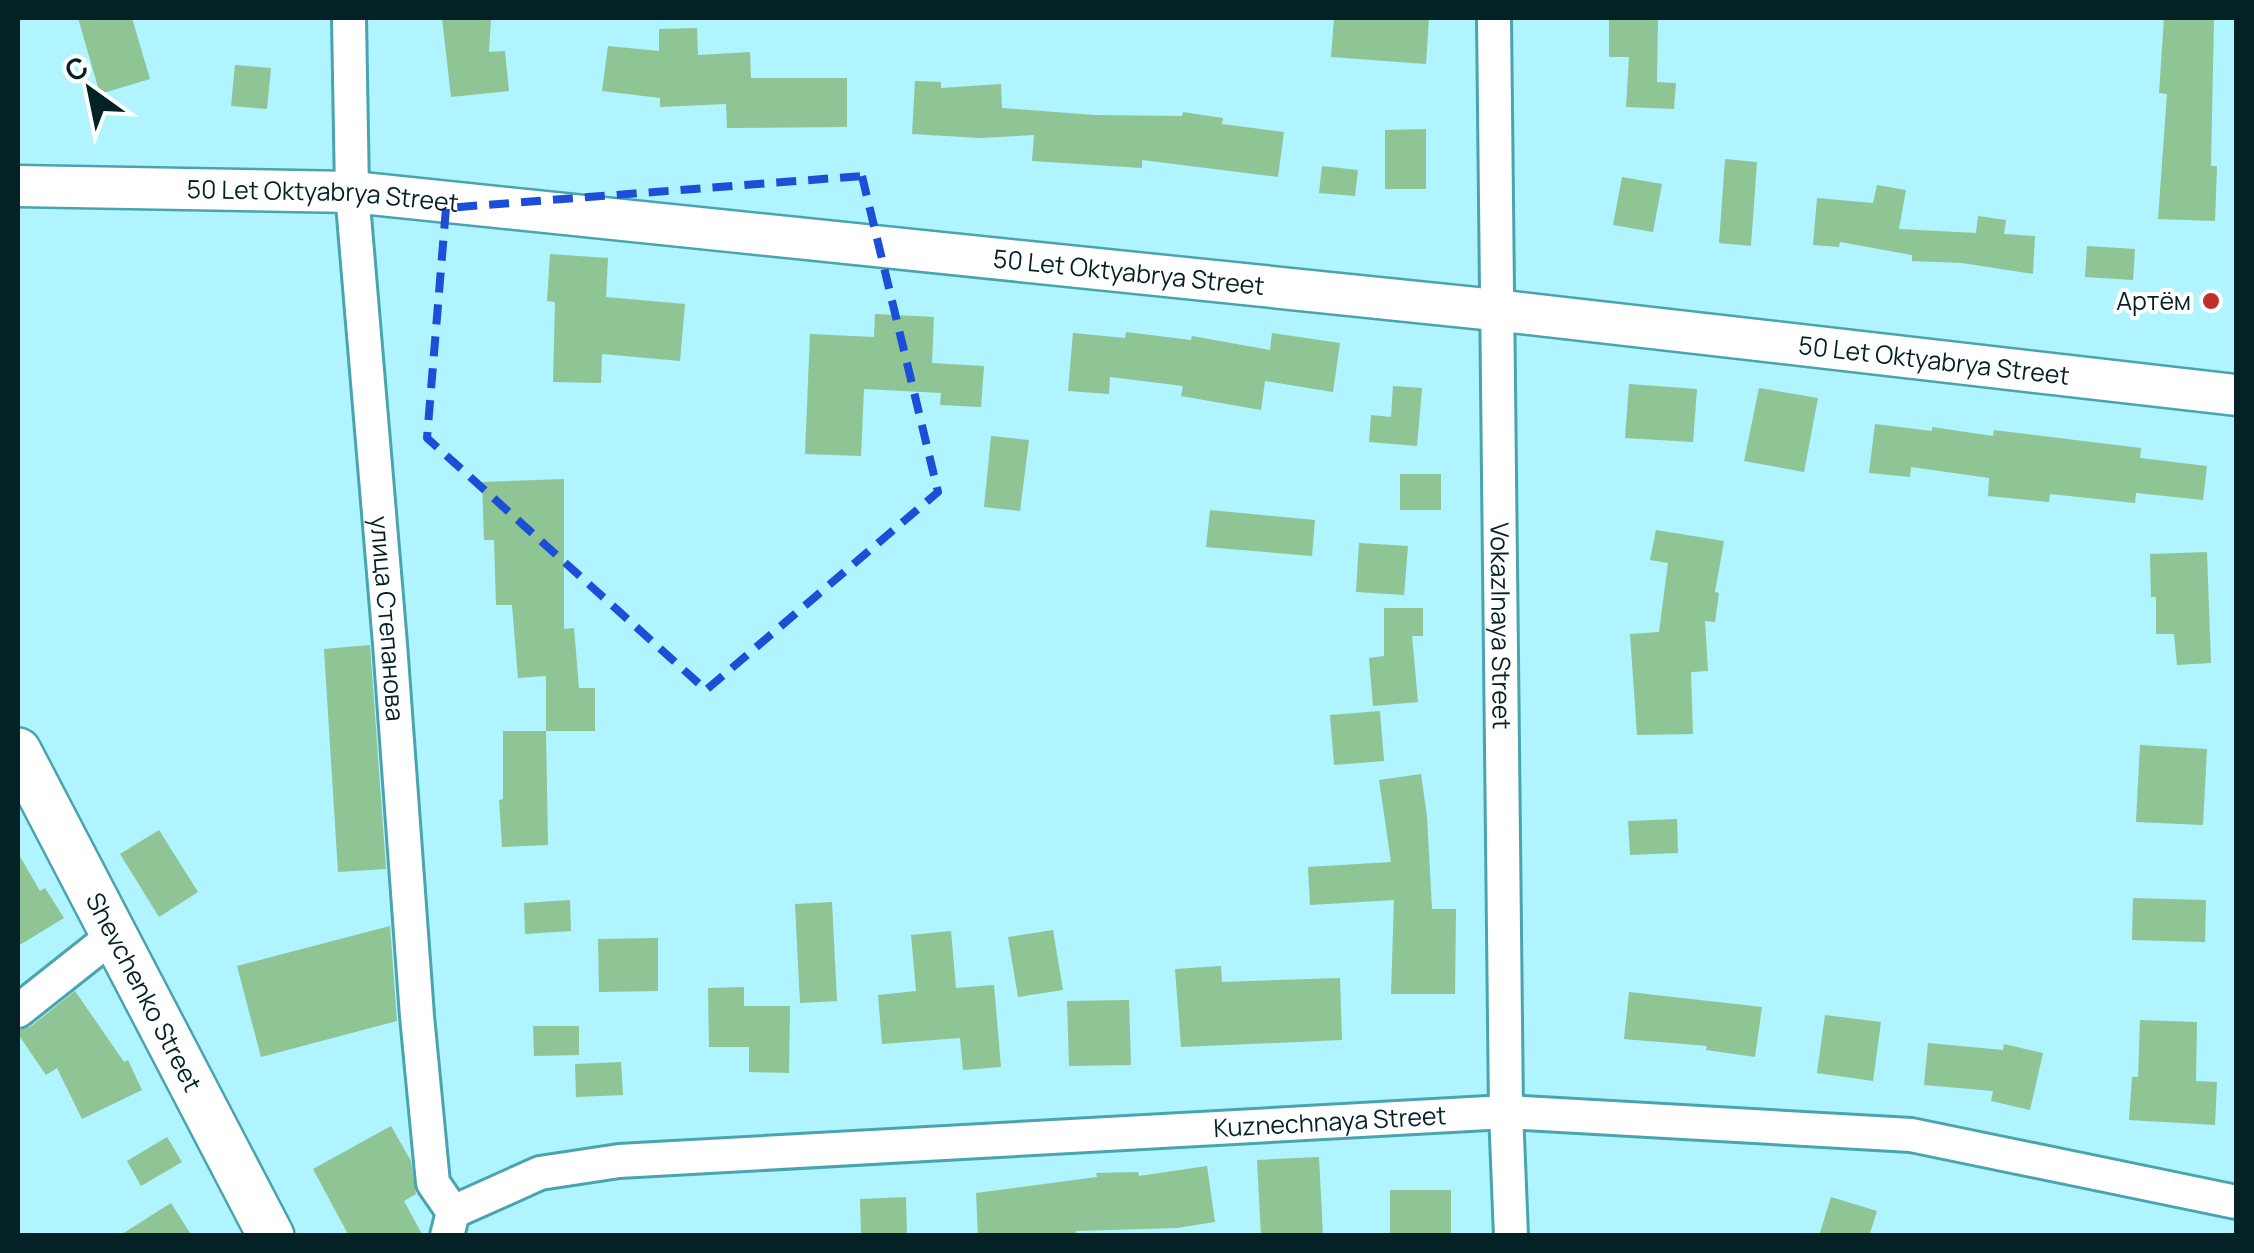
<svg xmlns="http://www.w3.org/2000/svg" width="2254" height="1253" viewBox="0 0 2254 1253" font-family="Manrope,sans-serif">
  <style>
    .building { fill: #8fc494 }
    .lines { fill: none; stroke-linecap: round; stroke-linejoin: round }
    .minor-casing { stroke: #49a4b0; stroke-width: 38 }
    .tertiary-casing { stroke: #49a4b0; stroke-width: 45 }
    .secondary-casing { stroke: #49a4b0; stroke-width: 50 }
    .minor { stroke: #fff; stroke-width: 32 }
    .tertiary { stroke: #fff; stroke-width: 40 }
    .secondary { stroke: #fff; stroke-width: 45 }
    .marked { fill: none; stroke: #1d4ed8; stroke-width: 8; stroke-dasharray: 20 12; stroke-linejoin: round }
    .poi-dot { fill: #bf302c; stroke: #fff; stroke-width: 4 }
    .labels { text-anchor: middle; stroke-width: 8; stroke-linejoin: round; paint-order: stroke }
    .street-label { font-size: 25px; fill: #042225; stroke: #fff }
    .poi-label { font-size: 25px; fill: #042225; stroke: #fff; text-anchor: end }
  </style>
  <rect width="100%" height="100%" fill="#aff4fe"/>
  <!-- building -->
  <g class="building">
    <polygon points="78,18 132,18 150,79 100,94"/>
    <polygon points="442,18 491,18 489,52 505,51 509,91 451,97"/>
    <polygon points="1334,18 1429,18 1426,64 1331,57"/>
    <polygon points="1609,18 1658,18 1657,82 1676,83 1674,109 1626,107 1629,57 1609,57"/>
    <polygon points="2164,18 2214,18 2211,166 2217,166 2215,221 2158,219 2167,94 2159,93"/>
    <polygon points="697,28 698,55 750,52 751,78 847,78 847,127 727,128 726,104 660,107 660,98 602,91 608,46 659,51 659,29"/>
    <polygon points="235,65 271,68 267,109 231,106"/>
    <polygon points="915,81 941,82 941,88 1001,84 1002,108 1094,115 1182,116 1183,112 1223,118 1222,124 1284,132 1278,177 1142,160 1142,168 1032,161 1034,135 980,138 912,134"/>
    <polygon points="1426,129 1426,189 1385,189 1385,130"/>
    <polygon points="1725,159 1757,162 1751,246 1719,243"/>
    <polygon points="1322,166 1358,170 1355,196 1319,193"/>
    <polygon points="1622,177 1662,184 1653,232 1613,225"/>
    <polygon points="1877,185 1906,190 1899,229 1976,233 1978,216 2006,220 2004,234 2035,236 2033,274 1962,263 1912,261 1912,255 1840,242 1839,247 1813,245 1817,198 1873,203"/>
    <polygon points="2087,246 2135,249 2133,280 2085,277"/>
    <polygon points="550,254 608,258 606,297 685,304 680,361 602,354 601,383 553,382 555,302 547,301"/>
    <polygon points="875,314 934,317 932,363 984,366 981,407 940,405 941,393 864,389 861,456 805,454 810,334 874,337"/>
    <polygon points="1126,332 1191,340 1192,336 1270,350 1272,333 1340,343 1333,392 1265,381 1261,410 1181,396 1183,386 1110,377 1109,394 1068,391 1073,333 1125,338"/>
    <polygon points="1629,384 1697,389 1693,442 1625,438"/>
    <polygon points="1393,386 1422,388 1417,446 1369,442 1371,415 1391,417"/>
    <polygon points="1759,388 1818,398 1804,472 1744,461"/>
    <polygon points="1875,424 1932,431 1932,427 1993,436 1994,430 2141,448 2140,458 2207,466 2203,500 2136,493 2135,503 2050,494 2049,502 1988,496 1989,478 1911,467 1910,477 1869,473"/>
    <polygon points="991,436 1029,440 1020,511 984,507"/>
    <rect x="1400" y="474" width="41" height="36"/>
    <polygon points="564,479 564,629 574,628 579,688 595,688 595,731 546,731 548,845 502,847 499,800 503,799 503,731 546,731 546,676 518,678 512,605 496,605 494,540 484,540 482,482"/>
    <polygon points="1210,510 1315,520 1312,556 1206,547"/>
    <polygon points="1656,530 1724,541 1715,592 1719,593 1715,622 1705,621 1708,671 1691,672 1693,734 1637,735 1630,634 1659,632 1668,563 1650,560"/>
    <polygon points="1359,543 1408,546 1404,595 1356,592"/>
    <polygon points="2207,552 2211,663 2177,665 2174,634 2156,634 2156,597 2151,597 2150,554"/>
    <polygon points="1384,608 1423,608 1423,636 1412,636 1418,702 1373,706 1369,658 1384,656"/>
    <polygon points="370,645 386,869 338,872 324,649"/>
    <polygon points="1380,711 1384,761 1334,765 1330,715"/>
    <polygon points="2140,745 2207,749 2203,825 2136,822"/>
    <polygon points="1421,774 1427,816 1432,909 1456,909 1455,994 1391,994 1394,900 1310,905 1308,867 1391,862 1379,780"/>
    <polygon points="1677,819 1678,853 1630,855 1628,821"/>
    <polygon points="159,830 198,892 159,917 120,854"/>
    <polygon points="18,853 40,891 45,888 64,918 18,946"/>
    <polygon points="2133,898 2206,900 2205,942 2132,940"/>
    <polygon points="570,900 571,931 525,934 524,903"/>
    <polygon points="832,902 837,1001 800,1003 795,904"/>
    <polygon points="390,926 397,1021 261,1057 237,966"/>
    <polygon points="1053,930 1063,990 1018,997 1008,937"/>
    <polygon points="951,931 956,988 994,985 1001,1067 963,1070 960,1038 882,1044 878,995 916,991 911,935"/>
    <polygon points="658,938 658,991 599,992 598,939"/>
    <polygon points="1221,966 1222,982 1340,978 1342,1040 1181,1047 1175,969"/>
    <polygon points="744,987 744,1006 790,1006 789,1073 749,1072 749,1047 709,1047 708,988"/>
    <polygon points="75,991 124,1062 128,1060 142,1090 82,1119 57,1068 46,1075 18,1034 18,1031 30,1027"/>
    <polygon points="1629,992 1762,1007 1755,1057 1706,1050 1707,1046 1624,1039"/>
    <polygon points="1129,1000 1131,1065 1069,1066 1067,1001"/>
    <polygon points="1825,1015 1881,1022 1873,1081 1817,1073"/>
    <polygon points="2140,1020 2197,1022 2196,1081 2217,1082 2215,1125 2129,1120 2132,1077 2138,1077"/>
    <polygon points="533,1026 579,1026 579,1055 534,1056"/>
    <polygon points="1928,1043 2003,1050 2004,1044 2043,1053 2030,1110 1991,1101 1993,1091 1924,1085"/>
    <polygon points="621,1062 623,1095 576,1097 575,1064"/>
    <polygon points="391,1126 411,1161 416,1194 404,1201 423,1236 349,1236 313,1169"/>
    <polygon points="167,1137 182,1162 141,1186 127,1161"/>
    <polygon points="1319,1157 1323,1236 1261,1236 1257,1160"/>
    <polygon points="1207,1166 1215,1222 1177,1228 1076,1231 1077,1236 978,1236 976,1193 1097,1177 1096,1173 1138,1172 1139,1176"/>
    <rect x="1390" y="1190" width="61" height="46"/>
    <polygon points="906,1197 907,1236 861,1236 860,1199"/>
    <polygon points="1831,1197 1877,1211 1869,1236 1819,1236"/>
    <polygon points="171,1203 192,1236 119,1236"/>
  </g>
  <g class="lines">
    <defs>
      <g id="minor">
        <path id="s1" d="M 349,18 L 352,192 L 390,644 L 417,1016 L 433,1183 L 453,1212"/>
        <path id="s2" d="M 1494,18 L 1506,1112 L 1511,1236"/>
        <polyline points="18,1011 114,935"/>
        <path id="s3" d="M 447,1236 L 453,1212 L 540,1173 L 619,1161 L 1506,1112 L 1911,1135 L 2236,1202"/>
      </g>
      <g id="tertiary">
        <path id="s4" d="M 18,186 L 352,192 L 1495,310 L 2236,395"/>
      </g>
      <g id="secondary">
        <path id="s5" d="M 18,751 L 271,1236"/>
      </g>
    </defs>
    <!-- minor casing -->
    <use href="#minor" class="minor-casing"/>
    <!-- tertiary casing -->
    <use href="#tertiary" class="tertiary-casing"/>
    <!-- secondary casing -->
    <use href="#secondary" class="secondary-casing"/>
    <!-- minor -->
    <use href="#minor" class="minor"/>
    <!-- tertiary -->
    <use href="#tertiary" class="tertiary"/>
    <!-- secondary -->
    <use href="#secondary" class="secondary"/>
  </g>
  <!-- marked area -->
  <path class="marked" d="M 862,176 L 938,492 L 706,690 L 427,438 L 446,208 Z"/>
  <!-- markers -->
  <circle class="poi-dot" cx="2211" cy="301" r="10"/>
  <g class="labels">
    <!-- street labels -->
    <g class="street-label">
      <text dy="9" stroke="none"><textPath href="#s4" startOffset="305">50 Let Oktyabrya Street</textPath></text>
      <text dy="9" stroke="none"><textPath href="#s4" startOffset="1115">50 Let Oktyabrya Street</textPath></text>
      <text dy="9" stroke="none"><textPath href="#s4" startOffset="1925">50 Let Oktyabrya Street</textPath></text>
      <text dy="9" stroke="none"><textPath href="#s1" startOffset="602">улица Степанова</textPath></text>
      <text dy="9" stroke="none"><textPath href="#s2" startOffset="608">Vokazlnaya Street</textPath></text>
      <text dy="9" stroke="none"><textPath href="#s5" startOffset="272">Shevchenko Street</textPath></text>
      <text dy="9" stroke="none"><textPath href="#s3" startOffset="912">Kuznechnaya Street</textPath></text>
    </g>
    <!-- poi labels -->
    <g class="poi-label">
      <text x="2191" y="310">Артём</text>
    </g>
  </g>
  <!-- border -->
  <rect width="2254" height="1253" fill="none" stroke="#042225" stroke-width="40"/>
  <!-- north arrow -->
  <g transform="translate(90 90) rotate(327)" stroke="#ffffff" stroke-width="8" paint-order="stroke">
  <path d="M0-8L18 38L0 25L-18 38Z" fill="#042225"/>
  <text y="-15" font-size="28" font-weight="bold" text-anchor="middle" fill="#042225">С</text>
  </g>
</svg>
